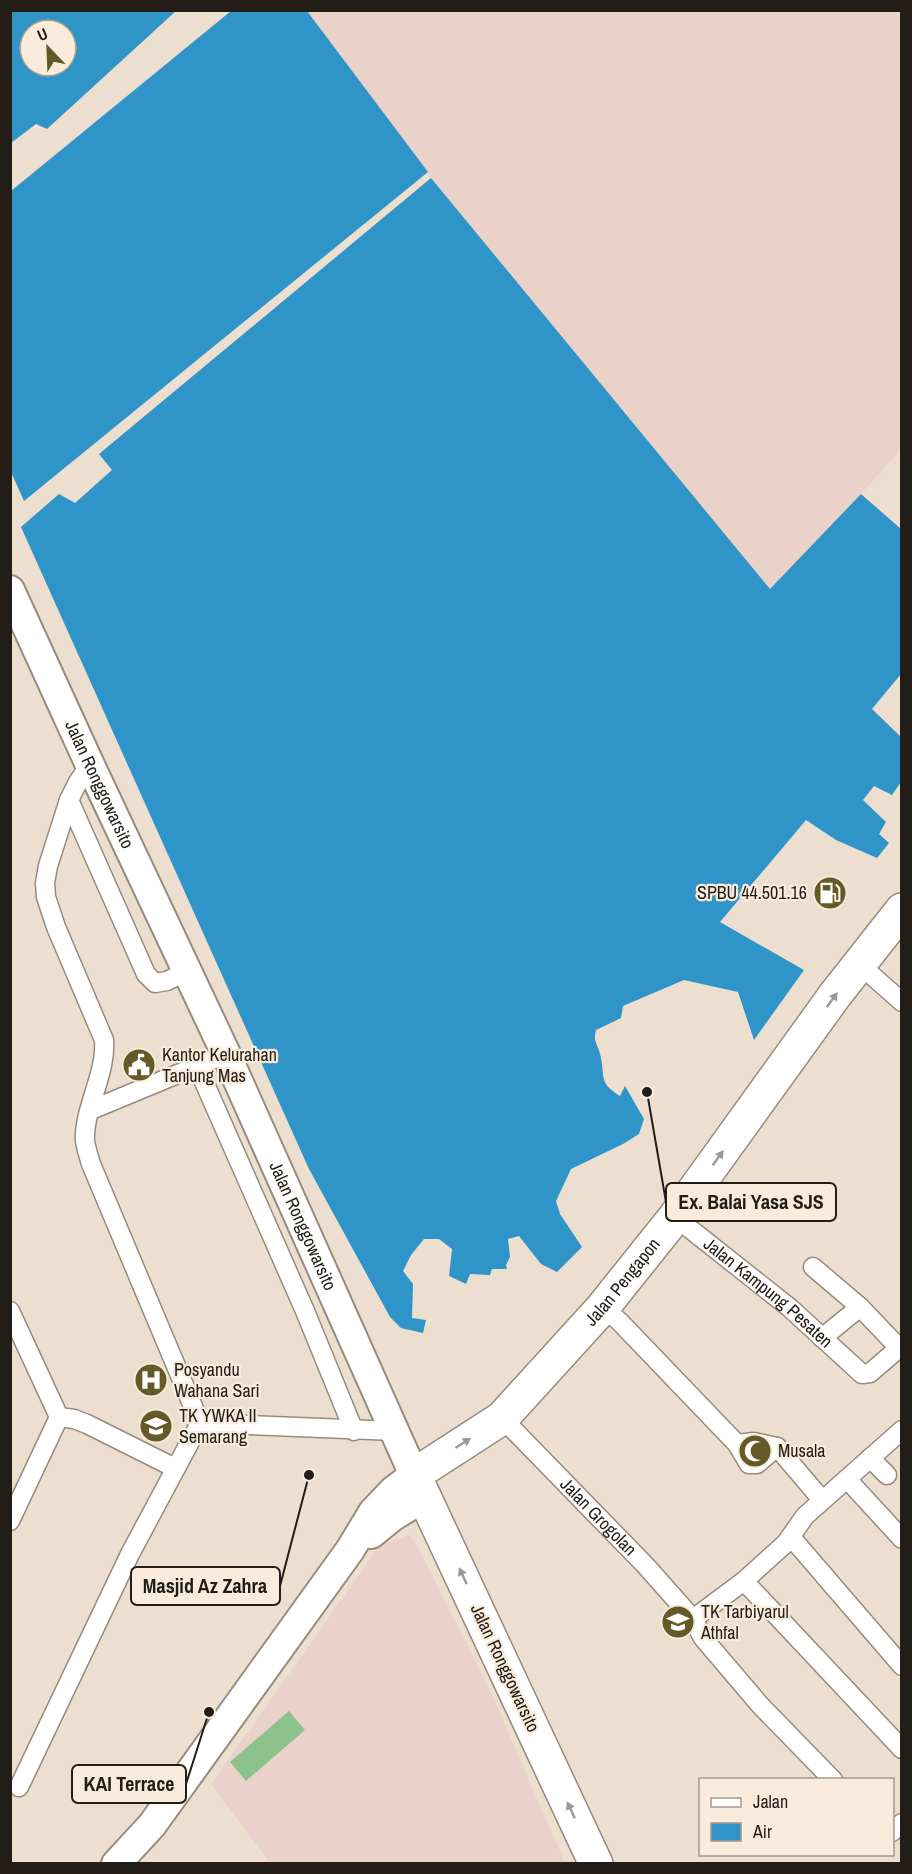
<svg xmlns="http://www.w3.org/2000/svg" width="912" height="1874" viewBox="0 0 912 1874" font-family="'Archivo Narrow',sans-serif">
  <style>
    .industrial { fill: #ead2c9 }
    .education { fill: #ebd1cc }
    .green { fill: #8bc18b }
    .water { fill: #2f94c7; fill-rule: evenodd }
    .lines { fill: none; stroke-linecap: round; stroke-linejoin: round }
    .street-casing { stroke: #988b7c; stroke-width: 21 }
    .primary-casing { stroke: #988b7c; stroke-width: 32 }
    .highway-casing { stroke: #988b7c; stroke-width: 36 }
    .street { stroke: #fff; stroke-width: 18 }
    .primary { stroke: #fff; stroke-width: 28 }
    .highway { stroke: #fff; stroke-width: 33 }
    .oneway { fill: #9c9997 }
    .labels { text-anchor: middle; stroke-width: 4.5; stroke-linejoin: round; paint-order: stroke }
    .street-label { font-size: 18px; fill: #221d17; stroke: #faecdc }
    .poi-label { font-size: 18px; fill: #221d17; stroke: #faecdc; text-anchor: start }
    .leader { fill: none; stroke: #221d17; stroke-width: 2 }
    .callout-dot { fill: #221d17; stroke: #faecdc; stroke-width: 2 }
    .callout { fill: #faecdc; stroke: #221d17; stroke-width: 2 }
    .callout-label { font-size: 20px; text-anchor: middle; font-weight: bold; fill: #221d17 }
  </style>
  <rect width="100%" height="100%" fill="#eddfcf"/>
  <!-- industrial -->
  <polygon class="industrial" points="307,11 901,11 901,449 861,494 770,590 431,178"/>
  <!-- education -->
  <polygon class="education" points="409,1535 418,1547 490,1690 565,1863 270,1863 211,1784 380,1545"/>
  <!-- green -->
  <polygon class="green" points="289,1711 305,1730 246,1781 230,1762"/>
  <!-- water -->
  <g class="water">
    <path d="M 11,10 L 176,10 L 176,11 L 47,129 L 36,124 L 11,143 ZM 30,30 L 66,30 L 66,66 L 30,66 Z"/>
    <polygon points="231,11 307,11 428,172 24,501 11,472 11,191"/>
    <path d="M 431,178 L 770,589 L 861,494 L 901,529 L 901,674 L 872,709 L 901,737 L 901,782 L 892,795 L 874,786 L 863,800 L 886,822 L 879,834 L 889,843 L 877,858 L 836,840 L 806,820 L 720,922 L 804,970 L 754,1040 L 738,992 L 684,980 L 623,1006 L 621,1018 L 596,1030 C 593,1043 597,1042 600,1054 C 606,1076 597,1082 620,1096 L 625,1086 L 644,1119 L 639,1134 L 623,1144 L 571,1169 L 556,1201 L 560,1214 L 582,1247 L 557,1272 L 541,1264 L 519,1236 L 508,1239 L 510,1257 L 506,1265 L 507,1269 L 492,1269 L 490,1275 L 470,1274 L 466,1284 L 449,1276 L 452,1249 L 439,1239 L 424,1239 L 411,1255 L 403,1271 L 413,1284 L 412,1318 L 426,1320 L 423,1333 L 401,1328 L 390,1317 L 309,1169 L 21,527 L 59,494 L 75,503 L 112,470 L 99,454 Z"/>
  </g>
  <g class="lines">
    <defs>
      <g id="street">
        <polyline points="69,800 146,974 155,983 167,981 187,971"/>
        <polyline points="859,964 902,1002"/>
        <polyline points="197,1066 305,1311 354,1431"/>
        <polyline points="91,1110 226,1054"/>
        <path id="s1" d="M 675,1217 L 790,1308 L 862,1374 L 870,1373 L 899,1348"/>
        <polyline points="813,1267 860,1307 902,1351"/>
        <polyline points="603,1307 620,1322 737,1444 749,1464 757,1464 777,1447"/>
        <polyline points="10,1311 59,1417 10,1521"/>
        <polyline points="822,1338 860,1307"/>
        <polyline points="59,1417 74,1419 87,1424 175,1468"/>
        <path id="s2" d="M 502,1418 L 646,1566 L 693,1619 L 703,1638 L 760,1705 L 833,1780"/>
        <polyline points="200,1423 395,1431"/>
        <polyline points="737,1444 754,1442 777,1447"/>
        <polyline points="777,1447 822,1500"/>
        <polyline points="870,1458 887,1475"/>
        <polyline points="847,1479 902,1539"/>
        <polyline points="791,1537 902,1666"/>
        <polyline points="744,1581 902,1749"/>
        <polyline points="693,1619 744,1581 786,1543 805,1516 902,1430"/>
        <path d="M 19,1787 L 130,1554 L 200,1423 L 91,1164 C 89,1157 86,1148 85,1141 C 83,1110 107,1073 104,1040 L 56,927 L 46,897 L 45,883 L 48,866 L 69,800 L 78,782 L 90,765"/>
        <polyline points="892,1832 902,1823"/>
      </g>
      <g id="primary">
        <path id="s3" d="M 10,590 L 90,765 L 226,1054 L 414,1475 L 393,1491 L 373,1512 L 350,1550 L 152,1825 L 116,1864"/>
        <polyline points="371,1534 392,1517 426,1496"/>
      </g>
      <g id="highway">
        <path id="s4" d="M 596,1864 L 414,1475 L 502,1418 L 603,1307 L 675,1217 L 835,995 L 902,910"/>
      </g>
    </defs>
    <!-- street casing -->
    <use href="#street" class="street-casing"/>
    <!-- primary casing -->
    <use href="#primary" class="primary-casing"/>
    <!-- highway casing -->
    <use href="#highway" class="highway-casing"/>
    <!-- street -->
    <use href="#street" class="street"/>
    <!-- primary -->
    <use href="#primary" class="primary"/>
    <!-- highway -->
    <use href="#highway" class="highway"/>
  </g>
  <!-- one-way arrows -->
  <defs><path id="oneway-solid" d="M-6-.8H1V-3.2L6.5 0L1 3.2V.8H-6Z" transform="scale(1.5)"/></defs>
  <g class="oneway">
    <use href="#oneway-solid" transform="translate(832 1000) rotate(-54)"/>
    <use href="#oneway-solid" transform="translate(718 1158) rotate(-54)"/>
    <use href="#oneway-solid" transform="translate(463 1443) rotate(-33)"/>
    <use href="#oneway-solid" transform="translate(463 1576) rotate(-115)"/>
    <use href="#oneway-solid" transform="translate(571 1810) rotate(-115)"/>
  </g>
  <!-- icons -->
  <defs>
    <symbol id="fuel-disc" viewBox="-11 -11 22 22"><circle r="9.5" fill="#655a27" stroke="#faecdc"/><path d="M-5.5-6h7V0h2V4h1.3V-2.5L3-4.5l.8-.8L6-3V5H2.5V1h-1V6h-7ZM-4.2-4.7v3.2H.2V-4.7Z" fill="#fff"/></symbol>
    <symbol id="civic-disc" viewBox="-11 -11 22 22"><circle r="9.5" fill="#655a27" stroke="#faecdc"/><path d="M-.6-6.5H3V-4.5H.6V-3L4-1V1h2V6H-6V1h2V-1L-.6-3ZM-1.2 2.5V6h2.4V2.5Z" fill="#fff"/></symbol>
    <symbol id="hospital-disc" viewBox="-11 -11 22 22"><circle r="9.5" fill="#655a27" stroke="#faecdc"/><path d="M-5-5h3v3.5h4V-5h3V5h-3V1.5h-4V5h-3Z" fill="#fff"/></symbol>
    <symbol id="school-disc" viewBox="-11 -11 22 22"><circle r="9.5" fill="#655a27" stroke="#faecdc"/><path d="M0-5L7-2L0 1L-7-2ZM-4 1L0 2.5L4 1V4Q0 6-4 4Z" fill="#fff"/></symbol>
    <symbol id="mosque-disc" viewBox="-11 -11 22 22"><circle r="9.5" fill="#655a27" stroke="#faecdc"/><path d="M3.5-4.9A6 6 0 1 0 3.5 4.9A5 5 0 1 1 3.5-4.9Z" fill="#fff"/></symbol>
  </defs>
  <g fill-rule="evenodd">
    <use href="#fuel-disc" x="811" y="874" width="38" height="38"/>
    <use href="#civic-disc" x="120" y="1046" width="38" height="38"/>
    <use href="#hospital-disc" x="132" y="1361" width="38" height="38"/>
    <use href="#school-disc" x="137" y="1407" width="38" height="38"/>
    <use href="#mosque-disc" x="736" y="1432" width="38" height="38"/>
    <use href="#school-disc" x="659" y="1603" width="38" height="38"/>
  </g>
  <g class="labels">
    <!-- street labels -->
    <g class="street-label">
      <text dy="6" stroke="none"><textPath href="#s3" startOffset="214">Jalan Ronggowarsito</textPath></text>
      <text dy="6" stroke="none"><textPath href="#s3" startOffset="700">Jalan Ronggowarsito</textPath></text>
      <text dy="6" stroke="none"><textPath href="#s4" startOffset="716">Jalan Pengapon</textPath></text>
      <text dy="6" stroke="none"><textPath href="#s1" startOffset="120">Jalan Kampung Pesaten</textPath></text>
      <text dy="6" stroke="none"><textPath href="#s2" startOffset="138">Jalan Grogolan</textPath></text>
      <text transform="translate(505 1668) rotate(65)" y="6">Jalan Ronggowarsito</text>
    </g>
    <!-- poi labels -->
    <g class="poi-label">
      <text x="807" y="899" text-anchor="end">SPBU 44.501.16</text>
      <text x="162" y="1061">Kantor Kelurahan<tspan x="162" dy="21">Tanjung Mas</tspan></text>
      <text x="174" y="1376">Posyandu<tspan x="174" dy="21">Wahana Sari</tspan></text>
      <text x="179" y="1422">TK YWKA II<tspan x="179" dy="21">Semarang</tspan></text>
      <text x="778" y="1457">Musala</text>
      <text x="701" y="1618">TK Tarbiyarul<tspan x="701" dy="21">Athfal</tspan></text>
    </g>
  </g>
  <!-- callouts -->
  <path class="leader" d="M647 1092L666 1202M309 1475L280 1586M209 1712L186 1784"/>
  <g class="callout-dot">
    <circle cx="647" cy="1092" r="6"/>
    <circle cx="309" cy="1475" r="6"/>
    <circle cx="209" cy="1712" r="6"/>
  </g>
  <g class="callout">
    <rect x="666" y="1183" width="170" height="38" rx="6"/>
    <rect x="131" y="1567" width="149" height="38" rx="6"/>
    <rect x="72" y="1765" width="114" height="38" rx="6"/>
  </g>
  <g class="callout-label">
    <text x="751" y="1209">Ex. Balai Yasa SJS</text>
    <text x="205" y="1593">Masjid Az Zahra</text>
    <text x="129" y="1791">KAI Terrace</text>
  </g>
  <!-- border -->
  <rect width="912" height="1874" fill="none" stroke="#221d17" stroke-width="24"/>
  <!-- legend -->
  <rect x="699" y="1778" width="195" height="78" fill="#faecdc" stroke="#a4998d" stroke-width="1.5"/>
  <rect x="711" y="1798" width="30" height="9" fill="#ffffff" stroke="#a4998d" stroke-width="1.5"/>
  <text x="753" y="1808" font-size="18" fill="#221d17">Jalan</text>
  <rect x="711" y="1823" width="30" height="18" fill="#2f94c7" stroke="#a4998d" stroke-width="1.5"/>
  <text x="753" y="1838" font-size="18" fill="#221d17">Air</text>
  <!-- north arrow -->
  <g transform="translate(48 48) rotate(337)"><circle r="28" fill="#faecdc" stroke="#a4998d" stroke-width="1.5"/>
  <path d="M0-4.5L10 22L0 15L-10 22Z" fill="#655a27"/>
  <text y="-9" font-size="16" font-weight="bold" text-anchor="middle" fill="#221d17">U</text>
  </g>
</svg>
